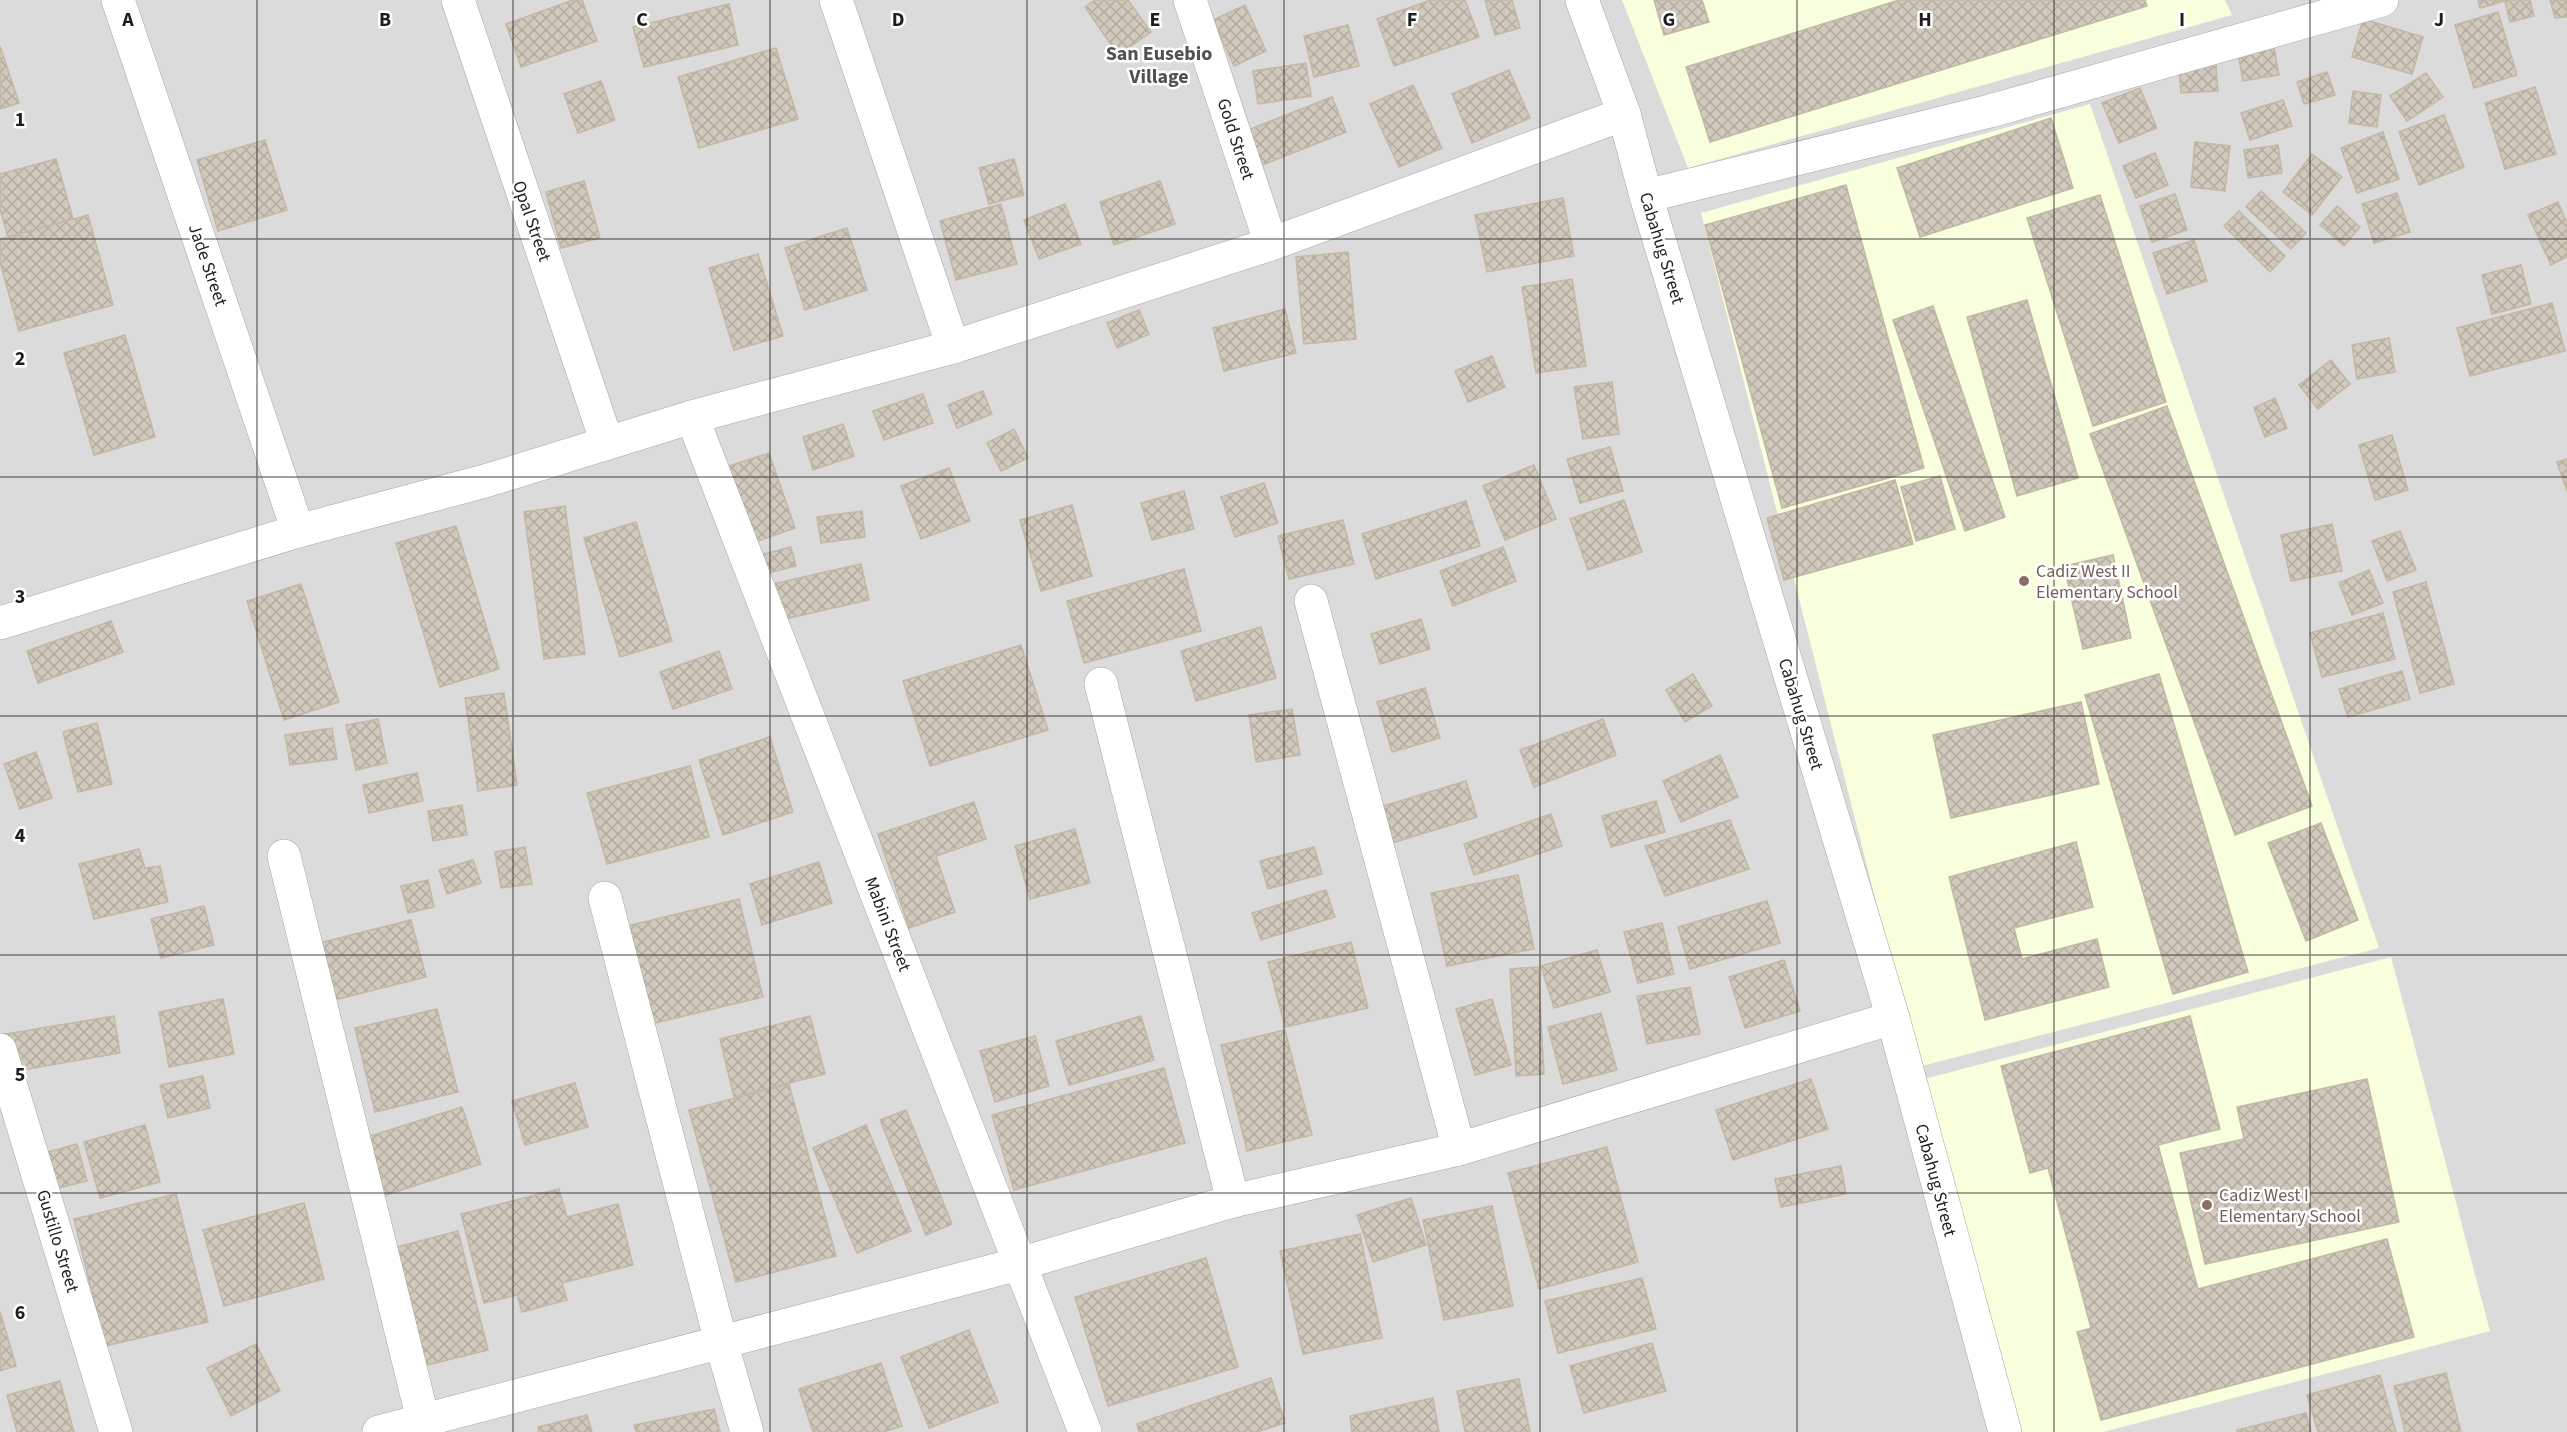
<svg xmlns="http://www.w3.org/2000/svg" width="2567" height="1432" viewBox="0 0 2567 1432" font-family="'Source Sans 3',sans-serif">
  <style>
    .residential { fill: #dcdbdb }
    .education { fill: #f8ffdd }
    .building { fill: url(#building-cross-hatch); stroke: #c2b8a5; stroke-width: 1.5 }
    .lines { fill: none; stroke-linecap: round; stroke-linejoin: round }
    .minor-casing { stroke: #a5a5a5; stroke-width: 34 }
    .minor { stroke: #fff; stroke-width: 33 }
    .grid { fill: none; stroke: #1e1e1e; stroke-width: 1.5; stroke-opacity: 0.55 }
    .education-dot { fill: #8d6e63; stroke: #fff; stroke-width: 2 }
    .labels { text-anchor: middle; stroke-width: 5; stroke-linejoin: round; paint-order: stroke }
    .street-label { font-size: 18px; fill: #1e1e1e; stroke: #fff }
    .education-label { font-size: 18px; fill: #785e54; stroke: #fff; text-anchor: start }
    .neighbourhood-label { font-size: 20px; font-weight: bold; fill: #515151; stroke: #fff }
    .grid-label { font-size: 20px; text-anchor: middle; font-weight: bold; fill: #1e1e1e; stroke: #fff; stroke-width: 5; stroke-linejoin: round; paint-order: stroke }
  </style>
  <defs>
    <pattern id="building-cross-hatch" width="8" height="8" patternUnits="userSpaceOnUse" patternTransform="scale(1.5)"><rect width="8" height="8" fill="#d0c9bc"/><path d="M0 0l8 8M0 8l8-8" fill="none" stroke="#b2aca1"/></pattern>
  </defs>
  <rect width="100%" height="100%" fill="#f0eee3"/>
  <!-- residential -->
  <rect class="residential" x="0" y="0" width="2567" height="1432"/>
  <!-- education -->
  <g class="education">
    <polygon points="1622,0 2225,0 2232,15 1688,168"/>
    <polygon points="2090,104 2379,948 1918,1067 1701,213"/>
    <polygon points="2391,957 2490,1331 2103,1432 2018,1432 1924,1079"/>
  </g>
  <!-- building -->
  <g class="building">
    <polygon points="573,0 582,0 597,41 521,67 506,24"/>
    <polygon points="1095,0 1128,0 1151,32 1118,55 1085,7"/>
    <polygon points="1431,0 1465,0 1479,37 1394,66 1377,19"/>
    <polygon points="1485,0 1512,0 1520,28 1495,35"/>
    <polygon points="1654,0 1702,0 1709,22 1664,35"/>
    <polygon points="1899,0 2145,0 2147,6 1710,142 1686,67"/>
    <polygon points="2478,0 2530,0 2534,16 2510,22 2505,1 2480,8"/>
    <polygon points="2550,0 2567,0 2567,17 2555,18"/>
    <polygon points="729,4 738,45 644,67 633,27"/>
    <polygon points="1245,5 1266,51 1234,66 1213,20"/>
    <polygon points="2498,12 2517,75 2474,88 2455,25"/>
    <polygon points="2363,19 2423,37 2412,74 2352,57"/>
    <polygon points="1348,25 1359,66 1314,77 1304,36"/>
    <polygon points="2273,42 2279,75 2243,81 2237,49"/>
    <polygon points="0,46 19,103 0,109"/>
    <polygon points="776,48 798,119 699,148 678,77"/>
    <polygon points="1306,63 1311,96 1258,104 1253,71"/>
    <polygon points="2216,66 2218,91 2181,93 2179,68"/>
    <polygon points="1509,70 1530,118 1472,143 1452,94"/>
    <polygon points="2327,72 2335,95 2304,104 2297,82"/>
    <polygon points="2426,73 2443,97 2407,121 2390,96"/>
    <polygon points="601,81 615,120 578,133 564,94"/>
    <polygon points="1413,85 1442,148 1399,167 1370,104"/>
    <polygon points="2535,87 2556,154 2505,169 2485,103"/>
    <polygon points="2140,88 2157,128 2119,143 2102,103"/>
    <polygon points="2353,91 2381,95 2377,127 2349,123"/>
    <polygon points="1332,97 1346,132 1262,165 1248,130"/>
    <polygon points="2283,100 2292,126 2250,140 2241,113"/>
    <polygon points="2444,115 2464,167 2419,185 2399,132"/>
    <polygon points="2051,118 2073,188 1920,237 1897,168"/>
    <polygon points="2383,132 2399,179 2357,193 2341,148"/>
    <polygon points="265,140 287,210 218,231 197,160"/>
    <polygon points="2195,142 2230,146 2225,191 2191,187"/>
    <polygon points="2278,145 2282,173 2248,178 2244,150"/>
    <polygon points="2155,153 2168,185 2136,198 2123,166"/>
    <polygon points="2312,154 2342,177 2312,215 2283,192"/>
    <polygon points="56,159 73,219 8,237 0,209 0,174"/>
    <polygon points="1014,159 1024,195 989,204 979,168"/>
    <polygon points="584,181 600,238 561,248 546,192"/>
    <polygon points="1160,181 1175,224 1114,245 1100,202"/>
    <polygon points="1846,185 1924,468 1782,508 1705,225"/>
    <polygon points="2261,191 2306,233 2291,249 2246,207"/>
    <polygon points="2397,193 2410,232 2374,243 2362,204"/>
    <polygon points="2175,194 2187,230 2152,242 2140,206"/>
    <polygon points="2100,195 2166,402 2093,426 2027,218"/>
    <polygon points="1563,198 1574,256 1487,272 1475,215"/>
    <polygon points="2558,202 2567,223 2567,257 2551,265 2528,215"/>
    <polygon points="1001,204 1017,264 956,280 940,221"/>
    <polygon points="1065,204 1081,244 1039,259 1024,220"/>
    <polygon points="2337,206 2360,227 2344,246 2320,225"/>
    <polygon points="2239,211 2285,256 2270,272 2224,226"/>
    <polygon points="88,215 113,305 19,331 0,262 0,239"/>
    <polygon points="847,228 867,290 805,310 785,248"/>
    <polygon points="2194,240 2207,281 2167,294 2153,253"/>
    <polygon points="1348,252 1356,339 1304,344 1296,257"/>
    <polygon points="758,254 783,336 734,350 709,268"/>
    <polygon points="2521,265 2531,304 2492,314 2482,275"/>
    <polygon points="1572,279 1586,366 1536,373 1522,287"/>
    <polygon points="2027,300 2078,478 2017,496 1967,317"/>
    <polygon points="2552,303 2565,351 2470,376 2457,328"/>
    <polygon points="1933,306 2005,517 1965,531 1893,320"/>
    <polygon points="1285,309 1296,353 1224,371 1213,328"/>
    <polygon points="1139,310 1149,334 1117,348 1107,323"/>
    <polygon points="125,335 155,437 94,455 64,353"/>
    <polygon points="2389,338 2395,372 2357,379 2352,345"/>
    <polygon points="1492,356 1505,387 1468,402 1455,371"/>
    <polygon points="2331,360 2350,384 2318,409 2299,385"/>
    <polygon points="1612,382 1619,434 1583,439 1574,387"/>
    <polygon points="983,391 992,414 957,428 948,405"/>
    <polygon points="923,394 933,423 884,440 873,411"/>
    <polygon points="2275,398 2287,428 2265,437 2254,408"/>
    <polygon points="2167,406 2312,806 2235,835 2090,434"/>
    <polygon points="843,424 854,456 813,470 803,437"/>
    <polygon points="1014,429 1028,458 1001,471 987,443"/>
    <polygon points="2392,435 2408,490 2375,500 2359,445"/>
    <polygon points="1610,447 1623,491 1580,503 1567,459"/>
    <polygon points="769,453 795,528 755,542 729,466"/>
    <polygon points="2567,459 2567,491 2557,462"/>
    <polygon points="1534,465 1556,519 1505,540 1483,486"/>
    <polygon points="949,468 970,521 921,539 901,486"/>
    <polygon points="1940,476 1955,529 1916,541 1901,487"/>
    <polygon points="1895,480 1913,544 1784,580 1767,518"/>
    <polygon points="1264,483 1278,523 1235,537 1221,497"/>
    <polygon points="1184,491 1194,529 1152,540 1141,503"/>
    <polygon points="1624,500 1642,552 1588,570 1570,519"/>
    <polygon points="1466,501 1480,546 1376,579 1362,534"/>
    <polygon points="1072,505 1092,576 1041,591 1020,520"/>
    <polygon points="565,506 585,654 544,659 524,512"/>
    <polygon points="862,511 865,537 821,543 817,517"/>
    <polygon points="1343,520 1354,564 1289,579 1278,536"/>
    <polygon points="636,522 672,641 620,657 584,538"/>
    <polygon points="2332,524 2342,571 2291,581 2281,535"/>
    <polygon points="456,526 499,669 440,687 396,543"/>
    <polygon points="2400,531 2416,570 2387,581 2372,541"/>
    <polygon points="791,547 796,566 757,576 752,557"/>
    <polygon points="1503,547 1516,581 1453,606 1440,571"/>
    <polygon points="2113,555 2131,638 2083,649 2064,566"/>
    <polygon points="861,564 869,600 780,620 772,584"/>
    <polygon points="1184,569 1201,631 1084,663 1067,601"/>
    <polygon points="2369,570 2383,603 2352,615 2339,583"/>
    <polygon points="2426,582 2454,684 2420,693 2393,592"/>
    <polygon points="301,584 339,702 284,720 247,601"/>
    <polygon points="2383,613 2395,659 2322,677 2310,633"/>
    <polygon points="1421,619 1430,649 1380,664 1371,634"/>
    <polygon points="111,621 123,652 38,683 27,651"/>
    <polygon points="1261,627 1276,678 1196,701 1181,651"/>
    <polygon points="1021,645 1048,730 930,766 903,681"/>
    <polygon points="719,651 732,689 673,709 660,672"/>
    <polygon points="2402,671 2410,699 2348,717 2339,689"/>
    <polygon points="1693,674 1712,706 1685,722 1666,690"/>
    <polygon points="2159,674 2248,972 2173,994 2085,695"/>
    <polygon points="1425,688 1440,738 1392,752 1377,702"/>
    <polygon points="504,693 517,785 478,791 465,698"/>
    <polygon points="2081,702 2099,784 1951,818 1933,735"/>
    <polygon points="1292,709 1300,755 1256,762 1249,715"/>
    <polygon points="378,719 387,763 356,770 346,725"/>
    <polygon points="1603,719 1616,755 1534,787 1520,750"/>
    <polygon points="97,723 112,784 78,792 63,732"/>
    <polygon points="332,728 337,759 290,765 285,735"/>
    <polygon points="770,737 793,812 723,835 699,760"/>
    <polygon points="36,752 52,798 20,809 4,764"/>
    <polygon points="1720,755 1738,797 1681,822 1663,781"/>
    <polygon points="690,766 709,837 607,864 587,793"/>
    <polygon points="417,773 423,801 369,813 363,785"/>
    <polygon points="1466,781 1477,817 1392,843 1380,807"/>
    <polygon points="1656,801 1665,832 1611,847 1602,816"/>
    <polygon points="974,802 986,839 936,856 955,912 909,928 878,834"/>
    <polygon points="462,805 467,835 433,841 428,811"/>
    <polygon points="1551,814 1562,846 1474,875 1464,844"/>
    <polygon points="1730,820 1749,869 1665,896 1645,846"/>
    <polygon points="2321,823 2358,920 2306,941 2268,843"/>
    <polygon points="1075,829 1090,883 1030,899 1015,846"/>
    <polygon points="2076,842 2093,907 2014,928 2022,959 2097,939 2109,987 1985,1020 1949,877"/>
    <polygon points="525,847 532,884 501,888 495,852"/>
    <polygon points="1314,847 1322,874 1268,889 1260,861"/>
    <polygon points="139,849 145,868 160,866 168,902 94,919 79,864"/>
    <polygon points="473,860 481,883 447,894 439,870"/>
    <polygon points="819,862 832,903 762,925 750,884"/>
    <polygon points="1518,875 1534,949 1447,966 1431,893"/>
    <polygon points="428,880 434,907 408,913 401,886"/>
    <polygon points="1326,890 1335,917 1261,940 1252,913"/>
    <polygon points="739,899 763,997 647,1025 623,927"/>
    <polygon points="1767,901 1780,943 1690,969 1678,927"/>
    <polygon points="204,906 214,945 161,958 151,919"/>
    <polygon points="411,920 426,977 330,1001 315,944"/>
    <polygon points="1662,923 1674,974 1638,983 1624,932"/>
    <polygon points="1351,942 1368,1008 1285,1027 1268,962"/>
    <polygon points="1597,950 1610,992 1554,1008 1541,966"/>
    <polygon points="1784,960 1800,1011 1745,1028 1729,977"/>
    <polygon points="1538,967 1544,1074 1516,1076 1510,969"/>
    <polygon points="1690,987 1700,1034 1647,1044 1637,996"/>
    <polygon points="223,999 234,1054 169,1067 159,1012"/>
    <polygon points="1492,999 1511,1065 1475,1075 1456,1009"/>
    <polygon points="437,1009 458,1092 375,1112 355,1028"/>
    <polygon points="1601,1013 1617,1070 1563,1084 1548,1027"/>
    <polygon points="114,1016 120,1053 12,1072 5,1034"/>
    <polygon points="810,1016 825,1074 734,1097 720,1039"/>
    <polygon points="1141,1016 1154,1060 1069,1085 1056,1041"/>
    <polygon points="2190,1016 2220,1129 2158,1145 2198,1289 2387,1239 2414,1337 2101,1420 2077,1332 2091,1328 2048,1168 2030,1173 2001,1066"/>
    <polygon points="1285,1030 1312,1135 1247,1151 1221,1045"/>
    <polygon points="1035,1036 1049,1086 995,1102 980,1051"/>
    <polygon points="1164,1068 1185,1143 1014,1190 992,1115"/>
    <polygon points="203,1076 210,1108 168,1118 160,1085"/>
    <polygon points="1811,1079 1828,1129 1733,1160 1716,1110"/>
    <polygon points="2367,1079 2399,1222 2205,1264 2180,1153 2244,1139 2237,1107"/>
    <polygon points="575,1083 588,1127 525,1145 512,1101"/>
    <polygon points="789,1084 836,1256 736,1282 689,1110"/>
    <polygon points="462,1107 481,1164 380,1197 361,1139"/>
    <polygon points="906,1110 952,1224 926,1235 880,1120"/>
    <polygon points="145,1125 160,1182 100,1198 84,1142"/>
    <polygon points="866,1125 911,1231 857,1253 813,1148"/>
    <polygon points="77,1144 87,1181 46,1191 37,1155"/>
    <polygon points="1607,1147 1638,1262 1539,1289 1508,1173"/>
    <polygon points="1841,1166 1846,1194 1781,1207 1775,1179"/>
    <polygon points="559,1189 567,1217 618,1204 633,1265 562,1283 567,1300 522,1312 517,1295 484,1303 461,1214"/>
    <polygon points="176,1194 208,1322 105,1346 74,1219"/>
    <polygon points="1411,1198 1426,1245 1373,1262 1357,1215"/>
    <polygon points="304,1203 324,1279 224,1306 203,1230"/>
    <polygon points="1492,1206 1513,1306 1444,1320 1423,1220"/>
    <polygon points="458,1231 488,1350 423,1366 393,1248"/>
    <polygon points="1360,1234 1382,1338 1303,1354 1280,1251"/>
    <polygon points="1206,1258 1238,1367 1108,1406 1075,1297"/>
    <polygon points="1642,1278 1656,1329 1558,1353 1545,1301"/>
    <polygon points="0,1312 16,1366 0,1371"/>
    <polygon points="969,1330 998,1402 929,1428 901,1357"/>
    <polygon points="1652,1343 1666,1391 1584,1413 1570,1366"/>
    <polygon points="256,1344 280,1391 231,1416 207,1368"/>
    <polygon points="881,1363 902,1426 884,1432 813,1432 799,1389"/>
    <polygon points="2446,1373 2461,1432 2405,1432 2394,1386"/>
    <polygon points="2380,1375 2396,1432 2318,1432 2307,1395"/>
    <polygon points="1271,1378 1285,1423 1257,1432 1139,1432 1137,1424"/>
    <polygon points="1519,1379 1530,1432 1465,1432 1457,1391"/>
    <polygon points="60,1381 74,1432 17,1432 7,1395"/>
    <polygon points="1433,1398 1439,1432 1352,1432 1350,1416"/>
    <polygon points="714,1409 720,1432 636,1432 634,1425"/>
    <polygon points="2306,1413 2311,1432 2237,1432 2237,1430"/>
    <polygon points="587,1415 592,1432 539,1432 538,1427"/>
  </g>
  <g class="lines">
    <defs>
      <g id="minor">
        <polyline points="118,0 298,531"/>
        <polyline points="458,0 607,443"/>
        <polyline points="836,0 953,347"/>
        <polyline points="1190,0 1271,244"/>
        <polyline points="1582,0 1624,114 1646,196 1893,1018 2005,1432"/>
        <polyline points="1646,196 1990,111 2382,0"/>
        <polyline points="692,417 1085,1432"/>
        <polyline points="1311,601 1459,1149"/>
        <polyline points="0,623 298,531 485,481 692,417 953,347 1271,244 1624,114"/>
        <polyline points="1101,684 1233,1201"/>
        <polyline points="284,856 426,1432"/>
        <polyline points="605,898 721,1342 747,1432"/>
        <polyline points="0,1050 116,1432"/>
        <polyline points="379,1432 1019,1264 1233,1201 1459,1149 1893,1018"/>
      </g>
    </defs>
    <!-- minor casing -->
    <use href="#minor" class="minor-casing"/>
    <!-- minor -->
    <use href="#minor" class="minor"/>
  </g>
  <!-- grid -->
  <path class="grid" d="M 257,0 L 257,1432M 513,0 L 513,1432M 770,0 L 770,1432M 1027,0 L 1027,1432M 1284,0 L 1284,1432M 1540,0 L 1540,1432M 1797,0 L 1797,1432M 2054,0 L 2054,1432M 2310,0 L 2310,1432M 0,239 L 2567,239M 0,477 L 2567,477M 0,716 L 2567,716M 0,955 L 2567,955M 0,1193 L 2567,1193"/>
  <!-- markers -->
  <g class="education-dot">
    <circle cx="2024" cy="581" r="6"/>
    <circle cx="2207" cy="1205" r="6"/>
  </g>
  <g class="labels">
    <!-- street labels -->
    <g class="street-label">
      <text transform="translate(1236 139) rotate(72)" y="6">Gold Street</text>
      <text transform="translate(532 221) rotate(71)" y="6">Opal Street</text>
      <text transform="translate(1662 248) rotate(73)" y="6">Cabahug Street</text>
      <text transform="translate(208 265) rotate(71)" y="6">Jade Street</text>
      <text transform="translate(1801 714) rotate(73)" y="6">Cabahug Street</text>
      <text transform="translate(888 924) rotate(69)" y="6">Mabini Street</text>
      <text transform="translate(1936 1180) rotate(75)" y="6">Cabahug Street</text>
      <text transform="translate(58 1241) rotate(73)" y="6">Gustillo Street</text>
    </g>
    <!-- education labels -->
    <g class="education-label">
      <text x="2036" y="577">Cadiz West II<tspan x="2036" dy="21">Elementary School</tspan></text>
      <text x="2219" y="1201">Cadiz West I<tspan x="2219" dy="21">Elementary School</tspan></text>
    </g>
    <!-- neighbourhood labels -->
    <g class="neighbourhood-label">
      <text x="1159" y="60">San Eusebio<tspan x="1159" dy="23">Village</tspan></text>
    </g>
  </g>
  <g class="grid-label">
    <text x="128" y="26">A</text>
    <text x="385" y="26">B</text>
    <text x="642" y="26">C</text>
    <text x="898" y="26">D</text>
    <text x="1155" y="26">E</text>
    <text x="1412" y="26">F</text>
    <text x="1669" y="26">G</text>
    <text x="1925" y="26">H</text>
    <text x="2182" y="26">I</text>
    <text x="2439" y="26">J</text>
    <text x="20" y="126">1</text>
    <text x="20" y="365">2</text>
    <text x="20" y="603">3</text>
    <text x="20" y="842">4</text>
    <text x="20" y="1081">5</text>
    <text x="20" y="1319">6</text>
  </g>
</svg>
